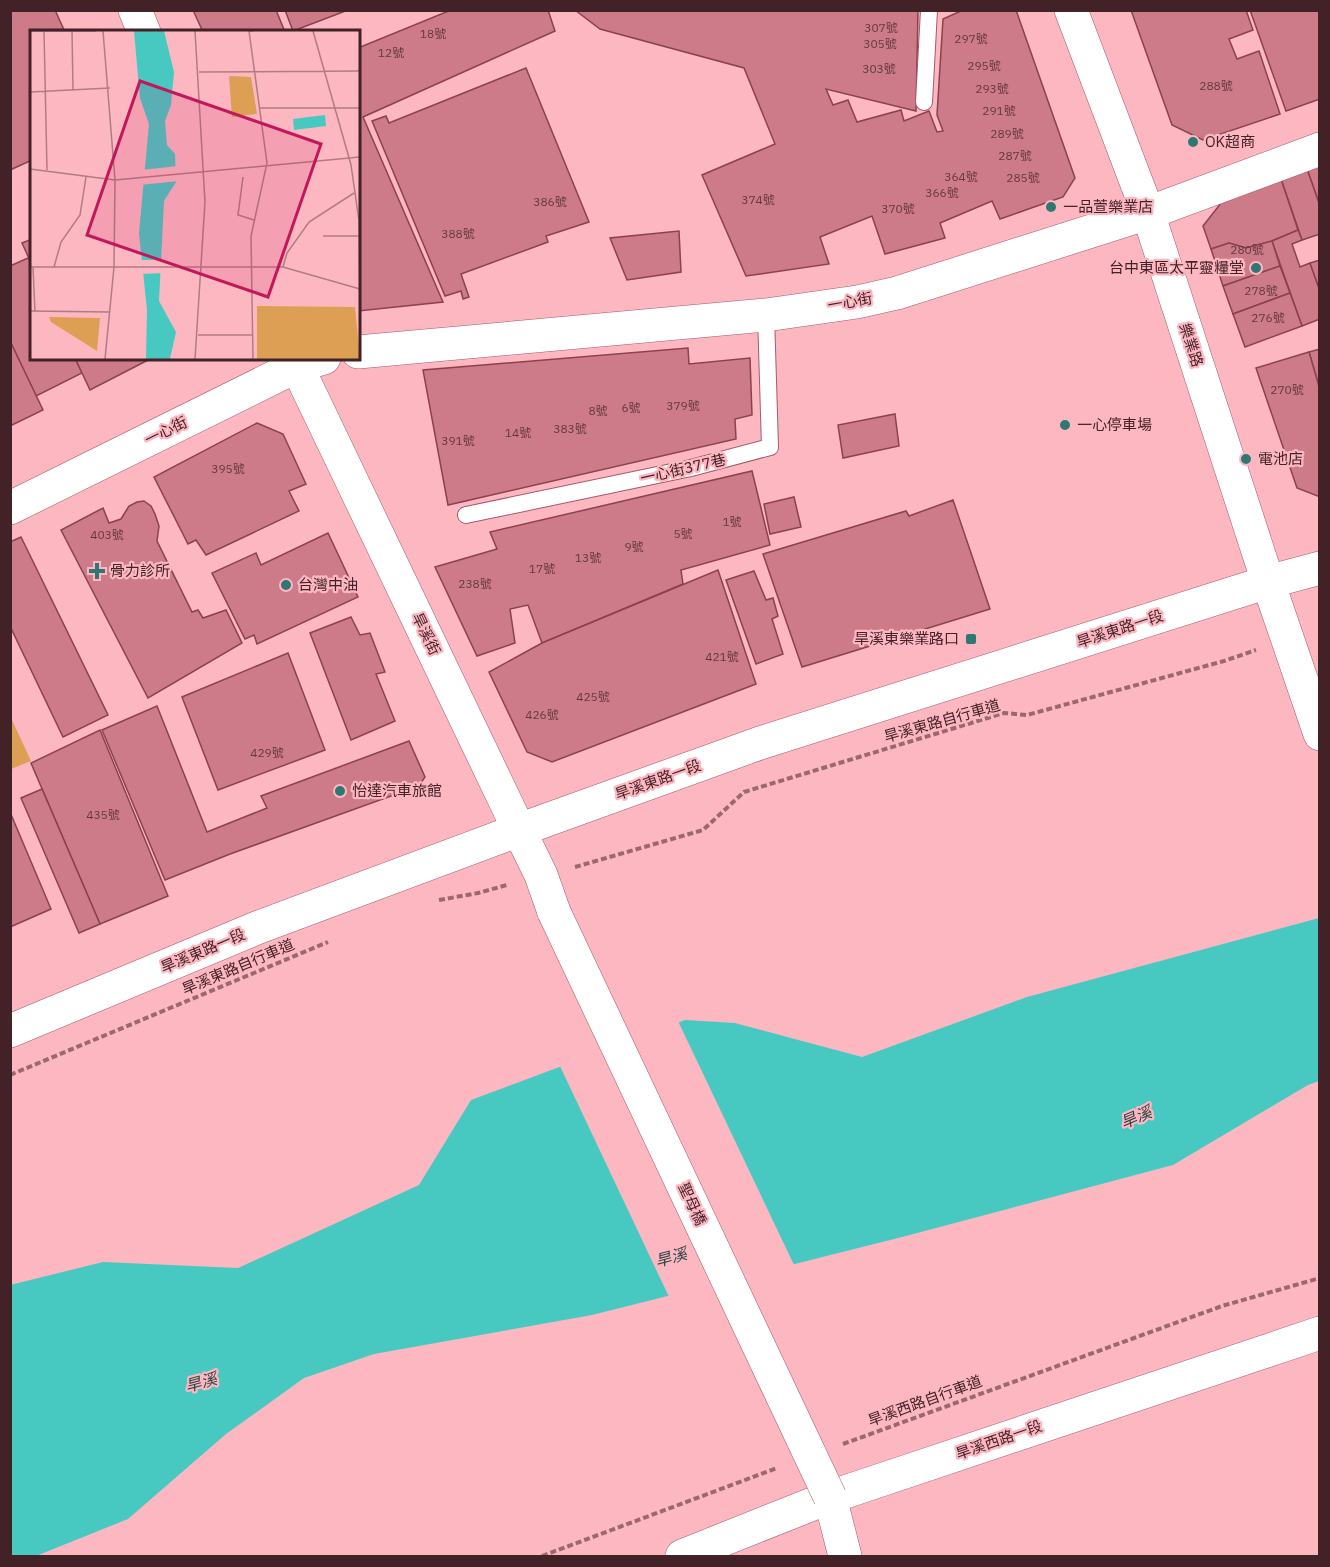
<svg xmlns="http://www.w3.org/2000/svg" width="1330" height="1567" viewBox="0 0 1330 1567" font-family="'IBM Plex Sans','Noto Sans TC',sans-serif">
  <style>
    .green { fill: #dc9f54 }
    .water { fill: #47c9c2 }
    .pier { fill: #fdb7c1 }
    .building { fill: #cd7b88; stroke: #8c414f; stroke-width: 1.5 }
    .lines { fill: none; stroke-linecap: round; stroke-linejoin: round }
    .lane-casing { stroke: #a75967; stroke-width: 18 }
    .street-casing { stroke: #a75967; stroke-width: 34 }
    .path { stroke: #9b6870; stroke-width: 4; stroke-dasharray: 6 3; stroke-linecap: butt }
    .lane { stroke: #fff; stroke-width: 16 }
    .street { stroke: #fff; stroke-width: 33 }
    .street-bridge-casing { stroke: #a75967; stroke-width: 34; stroke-linecap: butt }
    .street-bridge { stroke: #fff; stroke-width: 33 }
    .poi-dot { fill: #2e7773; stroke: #fdb7c1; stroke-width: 2 }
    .labels { text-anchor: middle; stroke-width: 4.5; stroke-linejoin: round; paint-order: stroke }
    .number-label { font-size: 12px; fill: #65383f }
    .poi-label { font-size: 15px; fill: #422127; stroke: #fdb7c1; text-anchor: start }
    .street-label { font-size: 15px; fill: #422127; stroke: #fdb7c1 }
    .water-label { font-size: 16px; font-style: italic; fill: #294542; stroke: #fdb7c1 }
    .inset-road { fill: none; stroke: #b27b83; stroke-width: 1.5 }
    .view { fill: #c2185b; fill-opacity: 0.15; stroke: #c2185b; stroke-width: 3 }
    .inset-edge { fill: none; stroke: #422127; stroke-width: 3 }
  </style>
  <rect width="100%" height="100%" fill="#fdb7c1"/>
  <!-- green -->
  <polygon class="green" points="11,718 31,761 11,769 10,769"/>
  <!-- water -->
  <polygon class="water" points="1319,918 1319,1081 1308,1085 1173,1165 902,1237 592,1315 374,1354 304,1378 226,1434 128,1519 36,1556 11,1556 10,1285 103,1262 238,1268 419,1185 471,1100 685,1020 735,1023 862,1057 1027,997"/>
  <!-- pier -->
  <polygon class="pier" points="677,1019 795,1267 670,1299 559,1064"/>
  <!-- building -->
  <g class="building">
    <polygon points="10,10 55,10 65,32 32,32 32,160 10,170"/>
    <polygon points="193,10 276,10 285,32 203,32"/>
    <polygon points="285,10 348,10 293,31"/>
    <polygon points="451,10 548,10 555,31 363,117 443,302 358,311 358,48"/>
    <polygon points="575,10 918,10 916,111 826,89 833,105 848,100 857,122 901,110 904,121 929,111 937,132 943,131 937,115 943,19 963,10 1016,10 1075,178 1063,197 1000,219 992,201 940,223 945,238 885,254 872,216 820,237 829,264 746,276 702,175 775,144 744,68 600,29"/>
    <polygon points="1131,10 1246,10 1253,30 1229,39 1237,59 1259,51 1280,114 1203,140 1172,125"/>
    <polygon points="1250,10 1320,10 1320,99 1286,111"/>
    <polygon points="526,68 589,222 546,236 548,242 461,274 469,297 463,299 461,291 445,296 372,121 386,116 389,123"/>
    <polygon points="1320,165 1320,206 1307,169"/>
    <polygon points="1307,169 1320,206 1320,234 1302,240 1281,179"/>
    <polygon points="1281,179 1298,230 1272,241 1246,248 1229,243 1211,249 1203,226 1221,203"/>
    <polygon points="1298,230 1302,240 1292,244 1300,267 1310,263 1320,291 1320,319 1302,326 1272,241"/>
    <polygon points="679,231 681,272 627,280 610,238"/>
    <polygon points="32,239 32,265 22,243"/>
    <polygon points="1272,241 1280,266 1223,286 1211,249 1229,243 1246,248"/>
    <polygon points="28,258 32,265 32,358 75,358 82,373 36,396 10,341 10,266"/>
    <polygon points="1320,260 1320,291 1310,263"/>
    <polygon points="1280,266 1290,293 1233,314 1223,286"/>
    <polygon points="1290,293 1302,326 1245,347 1233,314"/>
    <polygon points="10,341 43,410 10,426"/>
    <polygon points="688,348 689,364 750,358 752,415 735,419 736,439 448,505 423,370"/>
    <polygon points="1320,349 1320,390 1309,352"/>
    <polygon points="1309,352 1320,390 1320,497 1297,488 1256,368"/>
    <polygon points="75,358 152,358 90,390"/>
    <polygon points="895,414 899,446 843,458 838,425"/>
    <polygon points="257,423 283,434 306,484 289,491 299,511 206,555 196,540 188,544 154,477"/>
    <polygon points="752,471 770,545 681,570 683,584 542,643 528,605 510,609 515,643 477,656 435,567 497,549 490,532"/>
    <polygon points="794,497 801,527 770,534 764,504"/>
    <polygon points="953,500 990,609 802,667 763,554 906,511 909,516"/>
    <polygon points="144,501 151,506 155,514 159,526 157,541 192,612 198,610 203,618 226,610 242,643 148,698 61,530 103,508 109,523 121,519 129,506 137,502"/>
    <polygon points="328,533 358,597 257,644 254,635 245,639 212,573 256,553 261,565"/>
    <polygon points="21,537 108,715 63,737 10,626 10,542"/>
    <polygon points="718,570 756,684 552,762 527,752 489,672 542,643"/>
    <polygon points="754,571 766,600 773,598 778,616 772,619 783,654 756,664 726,580"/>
    <polygon points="351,617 360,635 370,633 385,672 376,674 395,721 351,740 310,633"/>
    <polygon points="288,653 325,750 218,790 182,697"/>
    <polygon points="157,706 207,832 267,808 261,796 409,741 425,777 419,786 230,854 165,880 102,730"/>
    <polygon points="100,730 168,896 100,924 31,763"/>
    <polygon points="42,789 100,924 79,933 21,798"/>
    <polygon points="10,812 51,909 10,927"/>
  </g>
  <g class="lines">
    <defs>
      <g id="lane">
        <polyline points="924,102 929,10"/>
        <polyline points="466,515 691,468 770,447 766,315"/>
      </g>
      <g id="street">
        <polyline points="135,10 144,32"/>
        <polyline points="1071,10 1148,213 1268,582 1320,734"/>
        <polyline points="358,352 766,315 857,302 897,293 1148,213 1320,149"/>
        <polyline points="293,358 519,830 541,875 554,912"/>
        <polyline points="10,508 297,366 324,358"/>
        <polyline points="10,1031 259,927 519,830 760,743 1268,582 1320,568"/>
        <polyline points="830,1497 845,1556"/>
        <polyline points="682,1556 830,1497 1320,1333"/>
      </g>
    </defs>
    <!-- lane casing -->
    <use href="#lane" class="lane-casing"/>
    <!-- street casing -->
    <use href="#street" class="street-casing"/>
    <!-- path -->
    <g class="path">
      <polyline points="575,867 703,830 744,792 1004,713 1027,715 1224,661 1256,650"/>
      <polyline points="439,900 478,893 507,885"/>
      <polyline points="10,1075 328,942"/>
      <polyline points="843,1444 1222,1306 1320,1278"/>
      <polyline points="542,1556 777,1468"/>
    </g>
    <!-- lane -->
    <use href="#lane" class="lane"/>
    <!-- street -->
    <use href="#street" class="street"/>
    <defs>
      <polyline id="street-bridge" points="554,912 830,1497"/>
    </defs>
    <!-- street-bridge casing -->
    <use href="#street-bridge" class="street-bridge-casing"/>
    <!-- street-bridge -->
    <use href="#street-bridge" class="street-bridge"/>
  </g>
  <!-- markers -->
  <g class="poi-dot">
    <circle cx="1193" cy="142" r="6"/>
    <circle cx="1051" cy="207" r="6"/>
    <circle cx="1256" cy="268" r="6"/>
    <circle cx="1065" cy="425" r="6"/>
    <circle cx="1246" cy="459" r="6"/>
    <path d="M94 562h6v6h6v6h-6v6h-6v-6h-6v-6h6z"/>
    <circle cx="286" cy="585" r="6"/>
    <rect x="965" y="633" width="12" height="12" rx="3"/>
    <circle cx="340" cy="791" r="6"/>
  </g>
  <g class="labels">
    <!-- number labels -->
    <g class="number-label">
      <text x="881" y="32">307號</text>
      <text x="433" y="38">18號</text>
      <text x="971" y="43">297號</text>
      <text x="880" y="48">305號</text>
      <text x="391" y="57">12號</text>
      <text x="984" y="70">295號</text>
      <text x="879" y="73">303號</text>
      <text x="1216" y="90">288號</text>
      <text x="992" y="93">293號</text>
      <text x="999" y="115">291號</text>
      <text x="1007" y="138">289號</text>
      <text x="1015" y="160">287號</text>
      <text x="961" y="181">364號</text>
      <text x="1023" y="182">285號</text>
      <text x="942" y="197">366號</text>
      <text x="758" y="204">374號</text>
      <text x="550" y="206">386號</text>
      <text x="898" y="213">370號</text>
      <text x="458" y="238">388號</text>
      <text x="1247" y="254">280號</text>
      <text x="1261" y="295">278號</text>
      <text x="1268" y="322">276號</text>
      <text x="1287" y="394">270號</text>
      <text x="683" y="410">379號</text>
      <text x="631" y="412">6號</text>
      <text x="598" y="415">8號</text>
      <text x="570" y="433">383號</text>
      <text x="518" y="437">14號</text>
      <text x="458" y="445">391號</text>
      <text x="228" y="473">395號</text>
      <text x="732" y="526">1號</text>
      <text x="683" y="538">5號</text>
      <text x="107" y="539">403號</text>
      <text x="634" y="551">9號</text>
      <text x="588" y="562">13號</text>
      <text x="542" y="573">17號</text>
      <text x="475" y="588">238號</text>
      <text x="722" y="661">421號</text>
      <text x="593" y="701">425號</text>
      <text x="542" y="719">426號</text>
      <text x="267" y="757">429號</text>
      <text x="103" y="819">435號</text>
    </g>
    <!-- poi labels -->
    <g class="poi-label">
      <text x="1205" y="147">OK超商</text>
      <text x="1063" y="212">一品萱樂業店</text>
      <text x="1244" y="273" text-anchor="end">台中東區太平靈糧堂</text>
      <text x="1077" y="430">一心停車場</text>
      <text x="1258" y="464">電池店</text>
      <text x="110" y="576">骨力診所</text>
      <text x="298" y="590">台灣中油</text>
      <text x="959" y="644" text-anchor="end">旱溪東樂業路口</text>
      <text x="352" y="796">怡達汽車旅館</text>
    </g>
    <!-- street labels -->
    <g class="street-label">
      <text transform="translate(850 302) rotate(-10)" y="5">一心街</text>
      <text transform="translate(1191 345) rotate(72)" y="5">樂業路</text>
      <text transform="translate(166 431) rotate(-26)" y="5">一心街</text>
      <text transform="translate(683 469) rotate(-13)" y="5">一心街377巷</text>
      <text transform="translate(1120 629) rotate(-18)" y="5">旱溪東路一段</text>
      <text transform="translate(426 634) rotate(64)" y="5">旱溪街</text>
      <text transform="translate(942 721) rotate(-16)" y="5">旱溪東路自行車道</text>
      <text transform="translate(658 780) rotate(-20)" y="5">旱溪東路一段</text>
      <text transform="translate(203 951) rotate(-23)" y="5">旱溪東路一段</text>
      <text transform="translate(238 967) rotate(-23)" y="5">旱溪東路自行車道</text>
      <text transform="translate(692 1204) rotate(65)" y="5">聖母橋</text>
      <text transform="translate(925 1401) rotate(-20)" y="5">旱溪西路自行車道</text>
      <text transform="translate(999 1440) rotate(-19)" y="5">旱溪西路一段</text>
    </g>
    <!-- water labels -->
    <g class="water-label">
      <text transform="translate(1136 1117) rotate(-23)" y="6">旱溪</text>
      <text transform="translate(671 1257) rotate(-15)" y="6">旱溪</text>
      <text transform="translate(201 1382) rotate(-15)" y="6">旱溪</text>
    </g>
  </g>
  <!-- overview -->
  <g transform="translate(30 30)">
    <rect width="330" height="330" fill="#fdb7c1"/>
    <path d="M 199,46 L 221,47 L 227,84 L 202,87 ZM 227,276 L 325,277 L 330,329 L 227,329 ZM 19,287 L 70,288 L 67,321 L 21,292 Z" fill="#dc9f54"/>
    <path d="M 104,1 L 134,1 L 144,42 L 141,75 L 135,91 L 137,115 L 145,124 L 146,152 L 134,171 L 129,271 L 146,302 L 140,329 L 116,329 L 117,280 L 109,203 L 119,94 L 110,68 ZM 295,85 L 296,96 L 264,100 L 263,89 Z" fill="#47c9c2"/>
    <path d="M 148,136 L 149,151 L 110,155 L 111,140 ZM 111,230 L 135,230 L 134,243 L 111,244 Z" fill="#fdb7c1"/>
    <path class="inset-road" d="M 0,1 L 66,1M 14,1 L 17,140M 42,1 L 43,60M 73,1 L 85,150 L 84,237 L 75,329M 223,1 L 219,1 L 237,133 L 221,206 L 223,329M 283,1 L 321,135 L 329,191 L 330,270M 169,42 L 330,41M 0,62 L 80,58M 230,78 L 330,78M 0,139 L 85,150 L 330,127M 213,147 L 208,185 L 224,190M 293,206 L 329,206M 0,237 L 253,237 L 330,259M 3,237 L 5,282M 24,237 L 31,212 L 50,185 L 56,147M 253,237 L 257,223 L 279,192 L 324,163M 0,281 L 80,282M 168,305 L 222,305M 165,329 L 175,172 L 165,1"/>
    <path class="view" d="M 110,51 L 291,114 L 238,267 L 57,205 Z"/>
    <rect width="330" height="330" class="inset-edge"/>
  </g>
  <!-- border -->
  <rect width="1330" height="1567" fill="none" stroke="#422127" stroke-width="24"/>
</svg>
